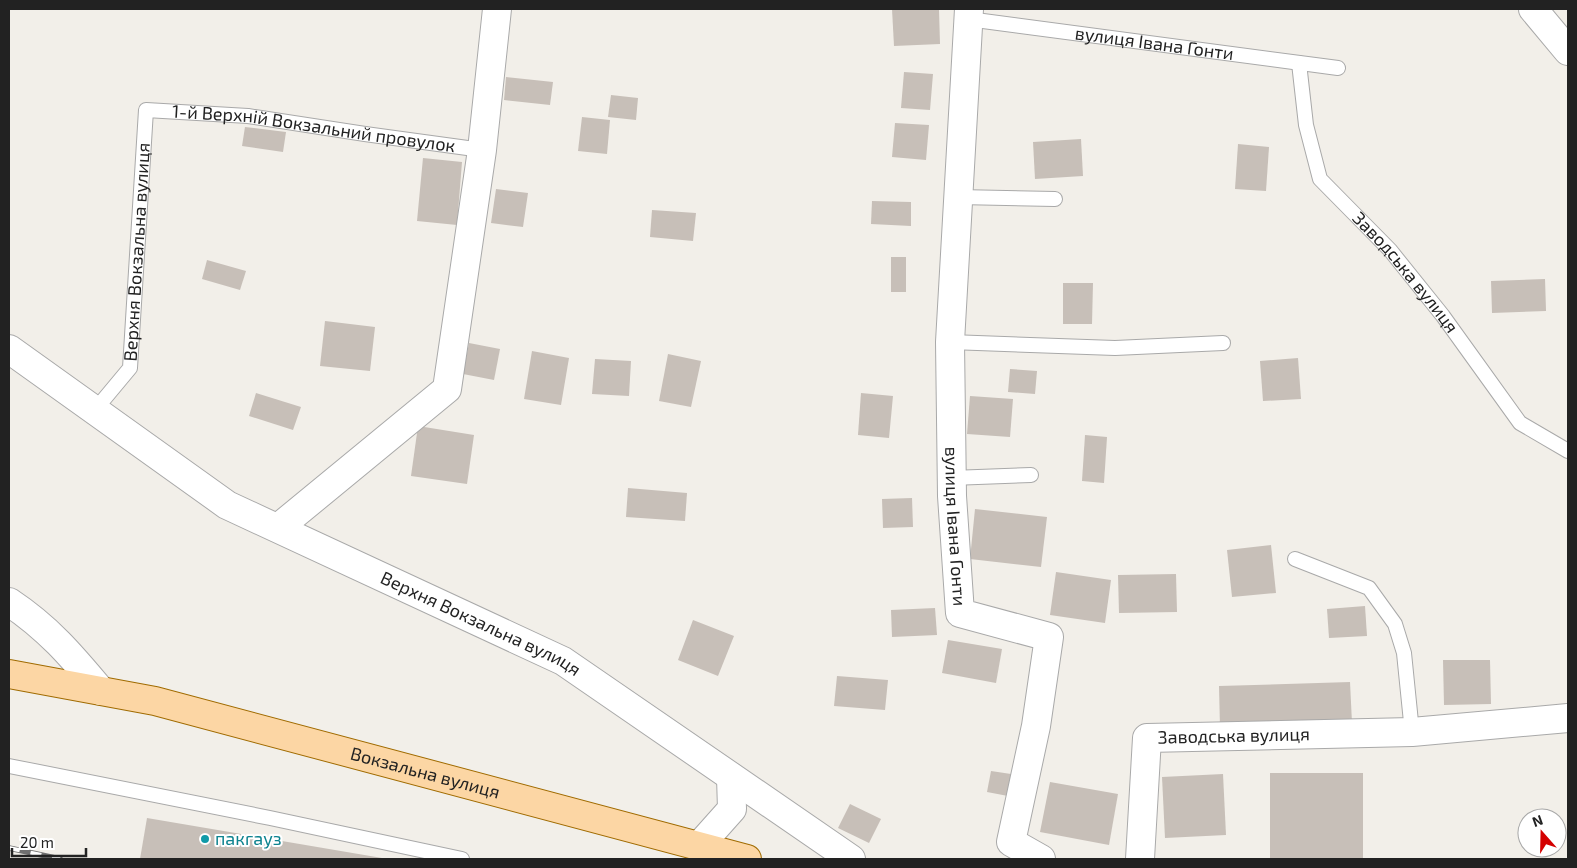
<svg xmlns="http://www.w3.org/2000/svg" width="1577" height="868" viewBox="0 0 1577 868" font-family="'Exo 2',sans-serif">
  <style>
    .building { fill: #c7bfb8 }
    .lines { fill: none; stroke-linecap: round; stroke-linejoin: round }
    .service-casing { stroke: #a9a9a9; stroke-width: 16 }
    .minor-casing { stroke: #a9a9a9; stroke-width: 30 }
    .primary-casing { stroke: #a06b00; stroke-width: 30 }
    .service { stroke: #fff; stroke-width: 14 }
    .minor { stroke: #fff; stroke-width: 28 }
    .primary { stroke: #fcd6a4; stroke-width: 28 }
    .rail-casing { stroke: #707070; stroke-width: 5.5 }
    .rail { stroke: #fff; stroke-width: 4; stroke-dasharray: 11; stroke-linecap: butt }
    .culture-dot { fill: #0f9aa8; stroke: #fff; stroke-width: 2 }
    .labels { text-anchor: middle; stroke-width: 4; stroke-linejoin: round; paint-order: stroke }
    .street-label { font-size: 18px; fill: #222; stroke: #fff }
    .culture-label { font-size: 18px; fill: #0d838f; stroke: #fff; text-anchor: start }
  </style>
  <rect width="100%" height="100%" fill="#f2efe9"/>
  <!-- building -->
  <g class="building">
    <polygon points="892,9 939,9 940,44 894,46"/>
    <polygon points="904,72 933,74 930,110 901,108"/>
    <polygon points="506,77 553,82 550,105 504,100"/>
    <polygon points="611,95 638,98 636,120 608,117"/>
    <polygon points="582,117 610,120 607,154 578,151"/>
    <polygon points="895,123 929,125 926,160 892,157"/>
    <polygon points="245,127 286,132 283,152 242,146"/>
    <polygon points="1081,139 1083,176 1035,179 1033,142"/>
    <polygon points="1238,144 1269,147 1266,191 1235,189"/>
    <polygon points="423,158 462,162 457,225 417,221"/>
    <polygon points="496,189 528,193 523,227 491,223"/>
    <polygon points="872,201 911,202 911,226 871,224"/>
    <polygon points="652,210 696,213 693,241 650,237"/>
    <rect x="891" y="257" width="15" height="35"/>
    <polygon points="207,260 246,271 240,290 202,279"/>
    <polygon points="1545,279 1546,311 1492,313 1491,281"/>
    <polygon points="1063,283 1093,283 1092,324 1063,324"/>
    <polygon points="325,321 375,327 370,371 320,366"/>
    <polygon points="469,343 500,349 494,380 463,374"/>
    <polygon points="532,351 569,358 561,405 524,399"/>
    <polygon points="668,354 701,361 691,407 659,401"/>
    <polygon points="1298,358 1301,399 1263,401 1260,361"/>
    <polygon points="595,359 631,361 629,396 592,394"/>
    <polygon points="1010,369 1037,371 1035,394 1008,392"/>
    <polygon points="256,393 301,407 293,430 249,416"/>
    <polygon points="861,393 893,396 889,438 858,435"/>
    <polygon points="970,396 1013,399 1010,437 967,434"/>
    <polygon points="418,426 474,435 467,484 411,476"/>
    <polygon points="1085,435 1107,437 1104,483 1082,481"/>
    <polygon points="628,488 687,493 685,521 626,517"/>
    <polygon points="912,498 913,527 883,528 882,499"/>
    <polygon points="975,509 1047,517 1041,567 970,559"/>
    <polygon points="1271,545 1276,593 1232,597 1227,550"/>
    <polygon points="1056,572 1111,580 1105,623 1050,615"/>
    <polygon points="1176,574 1177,612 1119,613 1118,575"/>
    <polygon points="1365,606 1367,636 1329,638 1327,609"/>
    <polygon points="935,608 937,635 892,637 891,610"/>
    <polygon points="693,620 734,636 718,676 678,660"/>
    <polygon points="948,640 1002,649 996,683 942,673"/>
    <polygon points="1443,660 1490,660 1491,704 1444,705"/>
    <polygon points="837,676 888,680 885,710 834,706"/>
    <polygon points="1350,682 1352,723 1220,728 1219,686"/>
    <polygon points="991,771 1011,774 1008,796 987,792"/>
    <rect x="1270" y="773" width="93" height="86"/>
    <polygon points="1223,774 1226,835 1165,838 1162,777"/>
    <polygon points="1050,782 1118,794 1109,845 1040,832"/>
    <polygon points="850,804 881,819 869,843 838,828"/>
    <polygon points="147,818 382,858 382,859 140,859"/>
  </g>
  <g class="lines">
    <defs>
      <g id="service">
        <path id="s1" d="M 968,19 L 1338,68"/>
        <path id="s2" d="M 1299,63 L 1306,125 L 1320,179 L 1390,250 L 1443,316 L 1520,423 L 1568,451"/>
        <polyline points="958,197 1055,199"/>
        <polyline points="950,342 1115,348 1223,343"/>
        <path id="s3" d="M 95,410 L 130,368 L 146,110 L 248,116 L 365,134 L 482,150"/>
        <polyline points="951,478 1031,475"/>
        <polyline points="1295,559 1369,588 1395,624 1404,653 1412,732"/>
        <polyline points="9,766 270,818 462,859"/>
      </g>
      <g id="minor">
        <path id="s4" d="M 969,9 L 950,342 L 952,496 L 960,613 L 1049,637 L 1036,726 L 1011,842 L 1041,859"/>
        <polyline points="1533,9 1568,51"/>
        <path id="s5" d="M 9,349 L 227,505 L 563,661 L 851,859"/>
        <polyline points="278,528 447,389 482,150 497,9"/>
        <path d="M 9,602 C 48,628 71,655 101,691"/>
        <polyline points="699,846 732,809 731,777"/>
        <path id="s6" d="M 1140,859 L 1147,738 L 1412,732 L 1568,718"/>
      </g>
      <g id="primary">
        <path id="s7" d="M 9,674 L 155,701 L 747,859"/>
      </g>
    </defs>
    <!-- service casing -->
    <use href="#service" class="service-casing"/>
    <!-- minor casing -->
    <use href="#minor" class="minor-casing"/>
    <!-- primary casing -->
    <use href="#primary" class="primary-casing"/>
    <!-- service -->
    <use href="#service" class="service"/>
    <!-- minor -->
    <use href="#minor" class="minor"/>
    <!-- primary -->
    <use href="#primary" class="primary"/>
    <defs>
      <polyline id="rail" points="9,848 60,859"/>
    </defs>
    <!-- rail casing -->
    <use href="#rail" class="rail-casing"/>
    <!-- rail -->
    <use href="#rail" class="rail"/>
  </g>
  <!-- markers -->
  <circle class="culture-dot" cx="205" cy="839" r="5"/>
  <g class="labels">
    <!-- street labels -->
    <g class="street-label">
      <text dy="6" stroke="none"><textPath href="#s1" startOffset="188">вулиця Івана Гонти</textPath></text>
      <text dy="6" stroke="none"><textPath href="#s3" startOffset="482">1-й Верхній Вокзальний провулок</textPath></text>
      <text dy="6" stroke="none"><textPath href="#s3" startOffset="171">Верхня Вокзальна вулиця</textPath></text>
      <text dy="6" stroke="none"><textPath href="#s2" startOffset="245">Заводська вулиця</textPath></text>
      <text dy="6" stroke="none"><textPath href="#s4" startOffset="518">вулиця Івана Гонти</textPath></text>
      <text dy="6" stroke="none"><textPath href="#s5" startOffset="548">Верхня Вокзальна вулиця</textPath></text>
      <text dy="6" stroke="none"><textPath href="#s6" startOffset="208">Заводська вулиця</textPath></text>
      <text dy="6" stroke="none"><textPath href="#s7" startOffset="428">Вокзальна вулиця</textPath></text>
    </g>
    <!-- culture labels -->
    <g class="culture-label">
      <text x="215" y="845">пакгауз</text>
    </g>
  </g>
  <!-- border -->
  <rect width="1577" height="868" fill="none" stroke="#222222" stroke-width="20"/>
  <!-- north arrow -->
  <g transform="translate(1542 833) rotate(340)"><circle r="24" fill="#ffffff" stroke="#a7a7a7"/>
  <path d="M0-4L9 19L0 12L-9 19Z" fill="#d40000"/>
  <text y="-8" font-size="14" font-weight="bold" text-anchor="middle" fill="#222222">N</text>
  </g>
  <!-- scale -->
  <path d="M12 848v8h74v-8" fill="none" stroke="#222222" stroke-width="2.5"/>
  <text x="20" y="848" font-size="15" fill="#222222" stroke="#ffffff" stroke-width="4" paint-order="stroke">20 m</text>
</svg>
